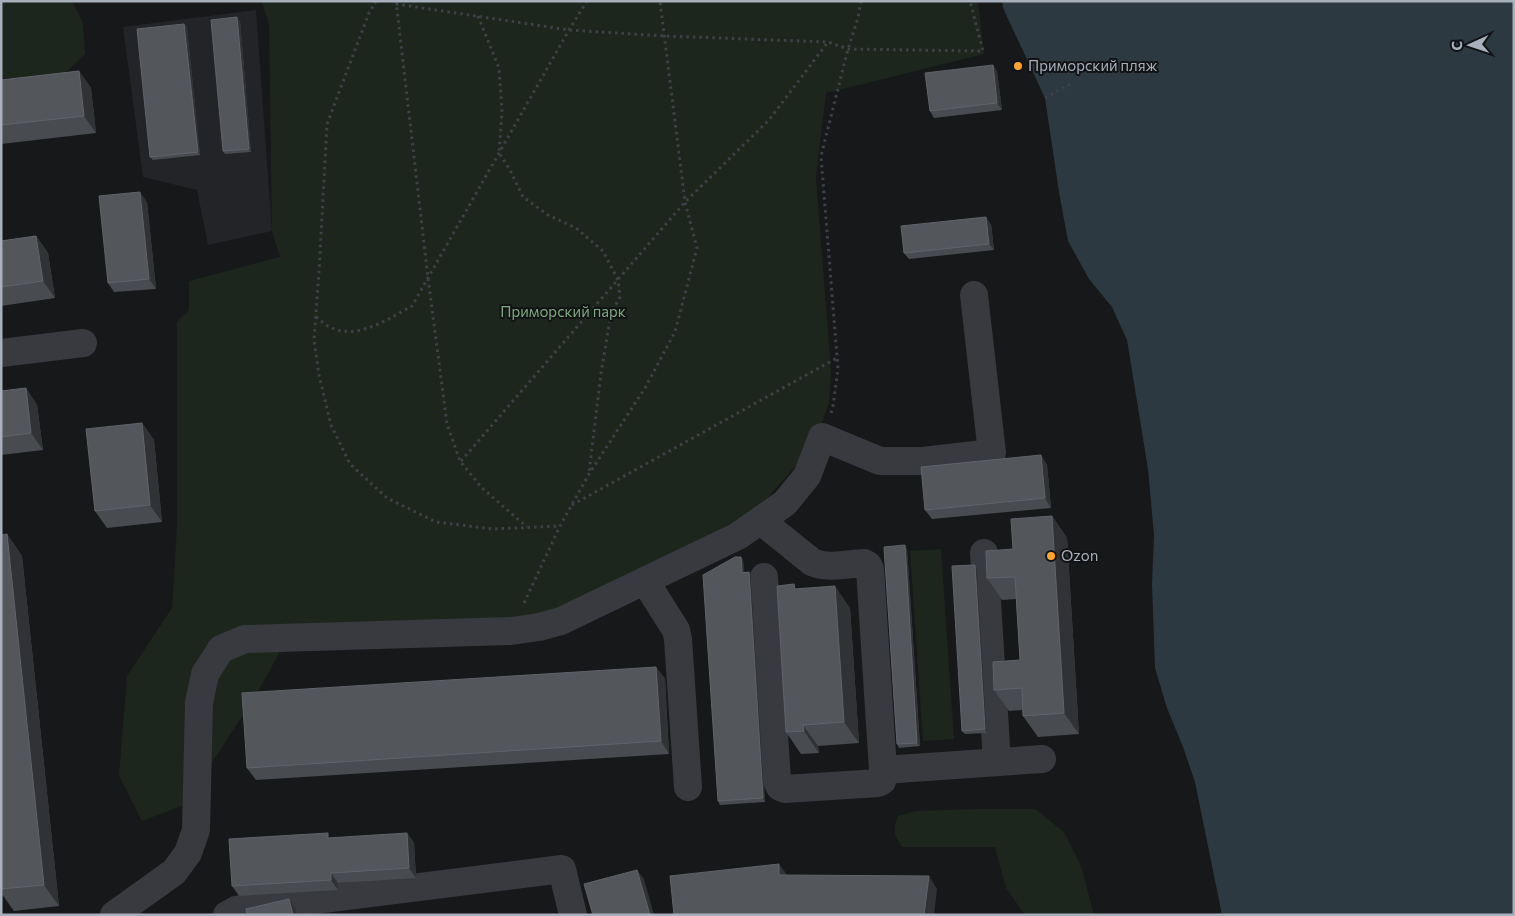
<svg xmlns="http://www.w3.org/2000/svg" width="1515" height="916" viewBox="0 0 1515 916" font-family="Commissioner,sans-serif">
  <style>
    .built { fill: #232427 }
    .green { fill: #1d261d }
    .water { fill: #2c3940 }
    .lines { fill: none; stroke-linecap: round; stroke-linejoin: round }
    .path { stroke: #3e4147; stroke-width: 3; stroke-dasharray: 2.5 4; stroke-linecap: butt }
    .minor { stroke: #383a3f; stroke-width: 28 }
    .wall { fill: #484b4f }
    .shaded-wall { fill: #303235 }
    .building { fill: #53565b; stroke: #60646a }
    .poi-dot { fill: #ffa52b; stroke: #121315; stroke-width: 2 }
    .labels { text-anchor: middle; stroke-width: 4; stroke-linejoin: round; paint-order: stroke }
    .poi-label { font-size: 15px; fill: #a8b0bb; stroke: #121315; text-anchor: start }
    .park-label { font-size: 15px; fill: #7fa87e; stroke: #121315 }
  </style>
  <rect width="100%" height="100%" fill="#17181a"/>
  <!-- built -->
  <polygon class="built" points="256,10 272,231 208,245 197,190 143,177 123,27"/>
  <!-- green -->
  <g class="green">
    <polygon points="1,1 72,1 83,23 85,54 68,70 58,77 26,79 1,78"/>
    <polygon points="262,1 978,1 984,54 826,93 816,177 831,371 829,402 815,444 755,512 555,613 528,619 290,634 256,695 184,805 142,821 119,775 127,676 172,608 177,527 177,322 189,310 189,281 280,257 272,231 269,25"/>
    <polygon points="941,549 954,739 923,741 910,551"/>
    <path d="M 979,809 L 1035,809 L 1064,832 L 1081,866 L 1094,915 L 1025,915 L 1006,888 L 995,847 L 902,847 C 894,834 892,830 898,816 L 917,811 Z"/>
  </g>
  <!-- water -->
  <polygon class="water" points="1002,1 1514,1 1514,915 1222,915 1195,782 1183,747 1167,708 1155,668 1152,584 1154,535 1148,469 1127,340 1112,307 1089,279 1068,241 1059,192 1045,98 1003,8"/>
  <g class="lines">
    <!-- path -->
    <g class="path">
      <polyline points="376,1 369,13 327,124 319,272 314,340 319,375 331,425 350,464 387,498 436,522 493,529 560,526"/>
      <polyline points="396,1 428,278 447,424 460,461 482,488 527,527"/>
      <polyline points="396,4 569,30 665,36 828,42 848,49 983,51 970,1"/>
      <polyline points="478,16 499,68 502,112 499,153 510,170 523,197 548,215 576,228 603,251 618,280 620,297 611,314 601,373 589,473"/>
      <polyline points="1045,98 1070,84"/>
      <path d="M 316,317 C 321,321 327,326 332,328 C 358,340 390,318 412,306 L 569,30 L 587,1"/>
      <polyline points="831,413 833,406 838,369 821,156 848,49 858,18 861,1"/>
      <polyline points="461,461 685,202 769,120 828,42"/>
      <polyline points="572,505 837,358"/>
      <polyline points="524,603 560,526 589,474 645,388 675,332 697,248 685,202 660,1"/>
    </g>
    <!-- minor -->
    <g class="minor">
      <polyline points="1,353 83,343"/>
      <path d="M 761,521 L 812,562 C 827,569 847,564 864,563 L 868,565 L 870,569 L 883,770 L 1042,759"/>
      <polyline points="984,553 997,762"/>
      <polyline points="764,577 777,781 780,787 785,789 878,783 882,781 883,770"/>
      <polyline points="645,581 676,630 678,639 688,787"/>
      <polyline points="114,915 174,872 188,853 196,830 199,703 205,674 221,649 245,639 511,631 539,627 561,621 738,536 785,503 807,476 822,437 880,461 923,461 992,453 974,295"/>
      <polyline points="227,915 236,910 562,869 573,915"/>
    </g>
  </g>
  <!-- wall -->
  <g class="wall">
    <polygon points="240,21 251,152 225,154 223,151"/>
    <polygon points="184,24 187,28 200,155 153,160 150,157"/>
    <polygon points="993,65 997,72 1002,110 934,118 930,111"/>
    <polygon points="79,71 91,88 96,133 1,144 1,80"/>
    <polygon points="147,202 156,289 114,292 108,283"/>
    <polygon points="991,224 994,250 909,259 904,253"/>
    <polygon points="36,236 48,253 55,298 1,306 1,241"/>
    <polygon points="26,388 37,405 43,450 1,455 1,391"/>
    <polygon points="142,423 154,440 162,522 107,528 95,511"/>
    <polygon points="1041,455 1047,465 1051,508 932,519 925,510"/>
    <polygon points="1052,516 1067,538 1079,734 1038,737 1023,716 1023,710 1009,711 994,690 1020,660 1016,599 1002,600 987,578 1013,549"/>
    <polygon points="7,534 22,556 59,906 14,911 1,893 1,535"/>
    <polygon points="907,549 920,746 899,748 897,744"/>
    <polygon points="741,557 743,560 744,572 749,572 751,575 765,802 720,805 718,801"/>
    <polygon points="975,565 977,568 987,733 965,734 962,731"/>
    <polygon points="797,589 850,608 859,743 818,746 819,753 801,754 786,732"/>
    <polygon points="656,667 665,679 669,754 256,780 247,768"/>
    <polygon points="407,833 414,843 416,878 338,883 338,890 239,896 232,886"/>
  </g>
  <!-- shaded-wall -->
  <g class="shaded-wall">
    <polygon points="237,17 240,21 251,152 249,149"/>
    <polygon points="184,24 187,28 200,155 198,152"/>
    <polygon points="993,65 997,72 1002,110 997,103"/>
    <polygon points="79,71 91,88 96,133 84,116"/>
    <polygon points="140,192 147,202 156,289 149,279"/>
    <polygon points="986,217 991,224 994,250 989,244"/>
    <polygon points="36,236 48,253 55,298 43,281"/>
    <polygon points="26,388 37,405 43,450 31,433"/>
    <polygon points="142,423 154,440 162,522 150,505"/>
    <polygon points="1041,455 1047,465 1051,508 1045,498"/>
    <polygon points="1052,516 1067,538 1079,734 1064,713"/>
    <polygon points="7,534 22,556 59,906 44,885"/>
    <polygon points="905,545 907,549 920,746 917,743"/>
    <polygon points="741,557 743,560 745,576 742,573"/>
    <polygon points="975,565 977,568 987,733 985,729"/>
    <polygon points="749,572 751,575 765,802 763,798"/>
    <polygon points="835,586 850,608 859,743 844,722"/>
    <polygon points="656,667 665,679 669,754 661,741"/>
    <polygon points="803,725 818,746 819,753 804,731"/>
    <polygon points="407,833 414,843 416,878 409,868"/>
    <polygon points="779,864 788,876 779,875"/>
    <polygon points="637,870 644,879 654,915 650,915"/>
    <polygon points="331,873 338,883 338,890 331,880"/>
    <polygon points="929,876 937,889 934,915 924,915"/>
    <polygon points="289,899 296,909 297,915 293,915"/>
  </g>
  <!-- building -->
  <g class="building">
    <polygon points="237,17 249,149 223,151 211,20"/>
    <polygon points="184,24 198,152 150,157 137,29"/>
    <polygon points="993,65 997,103 930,111 925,73"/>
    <polygon points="79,71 84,116 1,125 1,80"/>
    <polygon points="140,192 149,279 108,283 99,196"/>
    <polygon points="986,217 989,244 904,253 901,226"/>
    <polygon points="36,236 43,281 1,287 1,241"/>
    <polygon points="26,388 31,433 1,437 1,391"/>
    <polygon points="142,423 150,505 95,511 86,429"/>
    <polygon points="1041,455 1045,498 925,510 921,467"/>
    <polygon points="1052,516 1064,713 1023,716 1022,688 994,690 993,662 1020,660 1015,577 987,578 986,551 1013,549 1011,519"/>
    <polygon points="7,534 44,885 1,889 1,535"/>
    <polygon points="905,545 917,743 897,744 884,547"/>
    <polygon points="735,557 741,557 742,573 749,572 763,798 718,801 703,575"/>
    <polygon points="975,565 985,729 962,731 952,566"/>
    <polygon points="794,584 795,589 835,586 844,722 803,725 804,731 786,732 777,586"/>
    <polygon points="656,667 661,741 247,768 242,693"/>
    <polygon points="328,833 328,838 407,833 409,868 331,873 331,880 232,886 229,839"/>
    <polygon points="779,864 779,875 929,876 924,915 674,915 670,876"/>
    <polygon points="637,870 650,915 593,915 584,884"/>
    <polygon points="289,899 293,915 247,915 246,909"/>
  </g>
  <!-- markers -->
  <g class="poi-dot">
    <circle cx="1018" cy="66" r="5"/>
    <circle cx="1051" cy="556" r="5"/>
  </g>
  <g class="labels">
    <!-- poi labels -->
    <g class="poi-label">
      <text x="1028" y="71">Приморский пляж</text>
      <text x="1061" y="561">Ozon</text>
    </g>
    <!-- park labels -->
    <g class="park-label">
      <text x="563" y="317">Приморский парк</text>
    </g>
  </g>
  <!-- border -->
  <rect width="1515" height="916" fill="none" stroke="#a8b0bb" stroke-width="5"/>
  <!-- north arrow -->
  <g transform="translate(1470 45) rotate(267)" stroke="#121315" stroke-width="4" paint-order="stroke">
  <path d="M0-4L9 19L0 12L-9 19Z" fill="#a8b0bb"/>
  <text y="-8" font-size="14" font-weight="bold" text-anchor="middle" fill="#a8b0bb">С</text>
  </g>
</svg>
